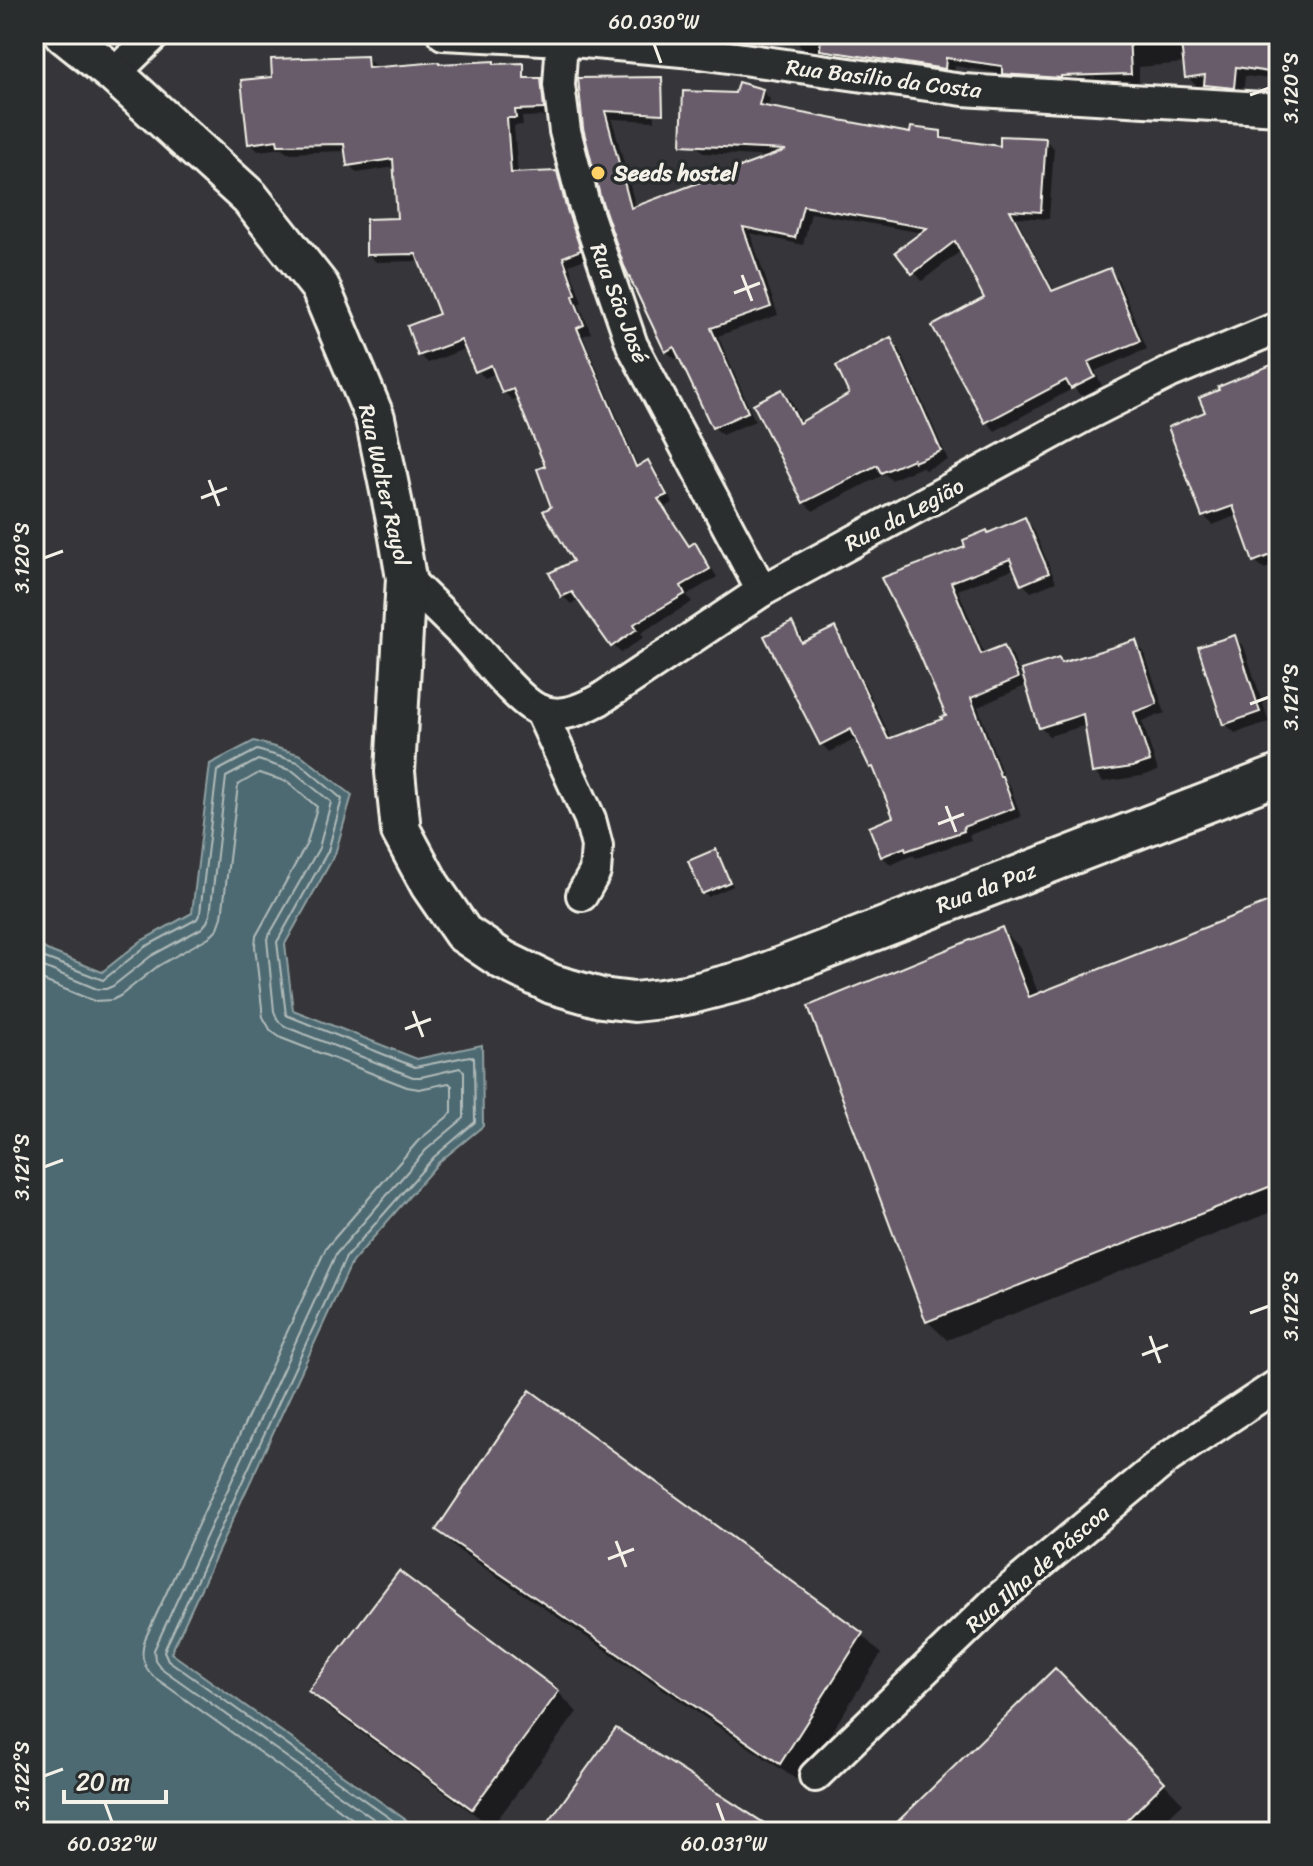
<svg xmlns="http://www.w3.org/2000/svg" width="1313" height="1866" viewBox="0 0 1313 1866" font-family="Sriracha,sans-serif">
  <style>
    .water { fill: #4e6a73; stroke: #90a0a2; stroke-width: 2 }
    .shadow { fill: #0007 }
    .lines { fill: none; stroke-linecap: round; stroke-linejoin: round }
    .shore { stroke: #b2bbb9; stroke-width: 2 }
    .building { fill: #675c6b; stroke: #f4f1e8; stroke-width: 2 }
    .minor-casing { stroke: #f4f1e8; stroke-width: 36 }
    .tertiary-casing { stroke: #f4f1e8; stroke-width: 44 }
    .minor { stroke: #2a2d2e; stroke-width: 30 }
    .tertiary { stroke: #2a2d2e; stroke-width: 38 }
    .ticks { fill: none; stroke: #f4f1e8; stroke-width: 3 }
    .poi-dot { fill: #ffd166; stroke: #2a2d2e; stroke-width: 3 }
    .labels { text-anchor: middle; stroke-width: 7; stroke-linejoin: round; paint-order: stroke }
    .street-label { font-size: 22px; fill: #f4f1e8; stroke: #2a2d2e }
    .poi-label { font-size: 22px; font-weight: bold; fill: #f4f1e8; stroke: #2a2d2e; text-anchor: start }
    .neatline { fill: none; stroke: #f4f1e8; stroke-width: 3 }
    .ticks-label { font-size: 20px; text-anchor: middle; fill: #f4f1e8 }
  </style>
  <rect width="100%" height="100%" fill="#36363a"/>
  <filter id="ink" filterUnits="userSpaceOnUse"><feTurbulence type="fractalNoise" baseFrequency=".0125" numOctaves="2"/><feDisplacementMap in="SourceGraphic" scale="16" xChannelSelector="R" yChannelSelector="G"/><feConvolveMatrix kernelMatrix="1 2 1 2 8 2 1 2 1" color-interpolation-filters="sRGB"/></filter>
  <g filter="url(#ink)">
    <!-- water -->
    <polygon class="water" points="254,741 301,755 352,795 335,854 285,944 293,1010 417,1059 482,1045 483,1126 439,1162 352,1262 171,1653 423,1832 34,1832 34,941 47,950 102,972 141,941 192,913 210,764"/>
    <!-- shadow -->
    <g class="shadow">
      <polygon points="734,34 1279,34 1279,75 1278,80 1245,76 1243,96 1216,94 1207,85 1197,86 1187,77 1186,63 1139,67 1139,82 1070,85 1014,83 1004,74 955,66 954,78 860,64 856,59 809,55 799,45 799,40 740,40"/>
      <polygon points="366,58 375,66 377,81 541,80 549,88 551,116 522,117 523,125 514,126 518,175 556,173 564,182 587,258 569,265 582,302 579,304 591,333 583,336 639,468 648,463 656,471 673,503 664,508 691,547 695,545 702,553 717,577 687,595 692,602 641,633 644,637 621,653 613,645 580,599 571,604 563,596 576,562 554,508 547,468 518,398 512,400 504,392 496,373 485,378 479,372 501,363 477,368 477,371 467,348 428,363 420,355 441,315 421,261 376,262 368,254 399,220 395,167 357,173 349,165 347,151 287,153 283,148 258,151 250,143 274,79"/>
      <polygon points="580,80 653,88 655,121 612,119 636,208 775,157 704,153 696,145 737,95 762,90 770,99 768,108 912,135 941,133 949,141 1001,148 1045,140 1054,148 1049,219 1016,217 1055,292 1109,270 1118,279 1147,349 1095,371 1102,386 1081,396 1074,388 995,431 987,422 935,326 987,298 962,250 922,281 898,252 923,233 811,213 803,245 750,233 778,315 718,336 755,421 722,435 714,427 680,356 675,359 666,351"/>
      <polygon points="891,340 899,348 948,460 925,470 922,467 891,480 885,474 813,511 804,502 782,392 791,400 802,424 852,395"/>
      <polygon points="1271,368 1279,376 1279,564 1264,569 1255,561 1238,515 1213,525 1204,516 1208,413"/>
      <polygon points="1025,519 1033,528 1056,582 1031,592 1023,584 1016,568 958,590 985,655 1004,647 1012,655 1023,683 1059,660 1063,665 1135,643 1144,652 1165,713 1142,721 1158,771 1142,776 1103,782 1094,772 1087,725 1049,736 1040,727 1027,685 978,707 1005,781 1010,786 1021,817 969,835 971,840 916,858 913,855 891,865 882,856 896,819 877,772 872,767 858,738 830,752 821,744 792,625 800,633 805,644 834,630 842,638 892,740 949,717 921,653 884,579 968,548 989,535"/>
      <polygon points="1234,637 1244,647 1269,722 1235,733 1225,724"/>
      <polygon points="716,852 720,856 733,886 708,897 704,893"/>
      <polygon points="1279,900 1279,1209 947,1340 927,1321 1002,929 1021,949 1039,995"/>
      <polygon points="438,1530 862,1635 881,1654 800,1782 458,1550"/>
      <polygon points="1055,1671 1183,1803 1153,1832 890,1832"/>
      <polygon points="310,1690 558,1692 577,1712 492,1827 330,1710"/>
    </g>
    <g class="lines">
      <!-- shore -->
      <g class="shore">
        <polyline points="34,951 45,958 103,980 145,947 197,919 200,913 217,771 257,750 298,762 342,799 328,851 277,942 286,1015 415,1067 470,1056 474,1058 475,1122 434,1157 346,1257 164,1651 168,1660 409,1832"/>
        <polyline points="34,963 97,989 106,989 113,986 151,956 202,928 207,922 210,915 226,777 258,760 293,771 331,802 319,848 267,939 274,1011 278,1021 286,1027 413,1077 421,1077 460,1068 464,1071 464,1118 426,1150 336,1254 154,1650 155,1660 161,1668 392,1832"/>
        <path d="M 34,977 L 94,1001 L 112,1000 L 120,996 L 158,966 L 209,937 L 218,928 L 222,917 L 238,785 L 259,773 L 288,782 L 317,807 L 307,843 L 256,936 L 255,946 L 263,1017 L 271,1031 L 281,1038 L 407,1087 L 419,1089 L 449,1083 L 452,1086 L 452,1113 L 418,1141 L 326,1248 L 145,1639 C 140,1654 142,1666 154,1677 L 371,1832"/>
      </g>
    </g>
    <!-- building -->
    <g class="building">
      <polygon points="821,34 973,34 1003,38 1003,34 1129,34 1131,74 1061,76 1061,78 1002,74 1002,66 946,58 945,69 820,50"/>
      <polygon points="1180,34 1274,34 1269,72 1236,67 1234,88 1204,85 1205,75 1185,78"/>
      <polygon points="367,56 368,68 439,62 439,64 494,61 494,64 524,63 524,78 541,78 544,109 515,110 516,118 507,118 511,173 557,171 566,207 581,250 563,257 576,294 573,296 584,325 577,328 636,467 648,460 667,495 658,499 689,546 695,542 710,569 681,586 685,594 634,624 637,629 611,647 572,592 561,597 549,573 573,561 543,511 551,507 537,469 545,466 513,389 502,393 491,365 475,372 461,340 418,356 407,326 439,314 416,254 366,255 366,219 397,218 393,159 347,166 344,144 278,145 277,140 248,144 241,80 272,77 271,59"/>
      <polygon points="662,77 663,114 605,111 631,208 786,150 681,145 683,91 735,93 738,82 763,89 759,105 910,133 911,127 941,131 941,138 1000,146 1000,136 1046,138 1041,212 1010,210 1052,291 1110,268 1140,341 1088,362 1095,377 1071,389 1066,380 985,423 932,326 984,298 955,241 912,274 895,252 927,228 803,206 795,238 743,227 771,307 711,328 748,412 712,428 674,347 665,352 624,266 600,196 583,128 578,78"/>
      <polygon points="891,337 941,451 914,462 913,459 881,473 877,465 803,503 753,404 782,389 799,423 849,394 836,366"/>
      <polygon points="1271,365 1279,387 1279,552 1253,562 1233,506 1202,517 1168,427 1205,412 1199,398 1219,390 1218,387"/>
      <polygon points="1025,517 1049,573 1021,585 1010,559 951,582 981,654 1004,645 1018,678 971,698 1000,776 1002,776 1014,808 963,827 964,831 906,851 905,847 881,857 869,827 893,817 873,767 870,768 851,729 820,745 764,636 792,622 802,643 835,627 888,739 942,719 941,717 946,716 919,653 881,578 965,547 963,540 987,530 988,533"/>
      <polygon points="1235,635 1260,712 1223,725 1198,647"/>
      <polygon points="1136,640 1157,704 1134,712 1150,761 1132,767 1092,773 1083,714 1039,728 1021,670 1059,658 1061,663"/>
      <polygon points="716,849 730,882 702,894 688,861"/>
      <polygon points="1279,898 1279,1183 926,1322 808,1006 1002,927 1029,997"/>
      <polygon points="530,1390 863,1633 780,1764 436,1530"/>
      <polygon points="399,1571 559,1691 472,1809 308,1691"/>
      <polygon points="1055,1668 1165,1782 1115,1832 887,1832"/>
      <polygon points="616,1728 778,1832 541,1832"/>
    </g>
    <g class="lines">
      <defs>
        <g id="minor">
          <polyline points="443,34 562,40 693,52 963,90 1279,109"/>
          <polyline points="562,40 559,85 565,131 583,201 632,345 762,591"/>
          <polyline points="114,74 155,34"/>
          <path d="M 406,578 C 425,597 445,616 464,635 C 482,654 517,701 539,710 C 560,719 580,710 599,700 L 762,591 L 1090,413 L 1169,373 L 1279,327"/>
          <polyline points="540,710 590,819 597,846 595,872 582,895"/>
          <polyline points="815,1776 998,1599 1169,1457 1279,1384"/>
        </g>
        <polyline id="tertiary" points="64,34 114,74 250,198 320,287 375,418 396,520 406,578 395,772 401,831 430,885 463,933 503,960 552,984 601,998 634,1002 661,999 691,994 749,979 1279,775"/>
      </defs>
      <!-- minor casing -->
      <use href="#minor" class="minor-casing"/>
      <!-- tertiary casing -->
      <use href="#tertiary" class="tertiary-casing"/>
      <!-- minor -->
      <use href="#minor" class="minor"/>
      <!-- tertiary -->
      <use href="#tertiary" class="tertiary"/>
    </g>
  </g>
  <!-- ticks -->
  <path class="ticks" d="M 654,44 L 661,63M 1250,95 L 1269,88M 742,275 L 752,301M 734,293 L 760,283M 209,480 L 219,506M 201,498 L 227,488M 44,558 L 63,551M 1250,704 L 1269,697M 946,806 L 956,832M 938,824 L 964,814M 413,1011 L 423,1037M 405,1029 L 431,1019M 44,1167 L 63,1160M 1250,1313 L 1269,1306M 1150,1336 L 1160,1363M 1142,1355 L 1168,1345M 616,1541 L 626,1567M 608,1559 L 634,1549M 44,1776 L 63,1769M 105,1803 L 112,1822M 717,1803 L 724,1822"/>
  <!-- markers -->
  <circle class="poi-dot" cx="598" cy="173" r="8"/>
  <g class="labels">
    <!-- street labels -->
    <g class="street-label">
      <text transform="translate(884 78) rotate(7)" y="8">Rua Basílio da Costa</text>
      <text transform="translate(620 303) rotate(69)" y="8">Rua São José</text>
      <text transform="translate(385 485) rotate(77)" y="8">Rua Walter Rayol</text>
      <text transform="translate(904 514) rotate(-28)" y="8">Rua da Legião</text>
      <text transform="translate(986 887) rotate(-21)" y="8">Rua da Paz</text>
      <text transform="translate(1037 1568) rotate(-41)" y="8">Rua Ilha de Páscoa</text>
    </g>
    <!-- poi labels -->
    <g class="poi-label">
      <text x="614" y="181">Seeds hostel</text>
    </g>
  </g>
  <!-- margin -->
  <rect width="1313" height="1866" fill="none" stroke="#2a2d2e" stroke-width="88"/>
  <!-- scale -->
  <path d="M64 1790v12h102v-12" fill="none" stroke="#f4f1e8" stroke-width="4"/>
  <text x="76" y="1790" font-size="24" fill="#f4f1e8" stroke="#2a2d2e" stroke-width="6" paint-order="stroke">20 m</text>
  <rect x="44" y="44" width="1225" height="1778" class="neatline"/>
  <g class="ticks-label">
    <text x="654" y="29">60.030°W</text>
    <text transform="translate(1291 88) rotate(-90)" y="7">3.120°S</text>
    <text transform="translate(22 558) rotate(-90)" y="7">3.120°S</text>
    <text transform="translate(1291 697) rotate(-90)" y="7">3.121°S</text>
    <text transform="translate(22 1167) rotate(-90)" y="7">3.121°S</text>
    <text transform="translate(1291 1306) rotate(-90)" y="7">3.122°S</text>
    <text transform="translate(22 1776) rotate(-90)" y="7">3.122°S</text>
    <text x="112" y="1851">60.032°W</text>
    <text x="724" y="1851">60.031°W</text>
  </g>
</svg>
